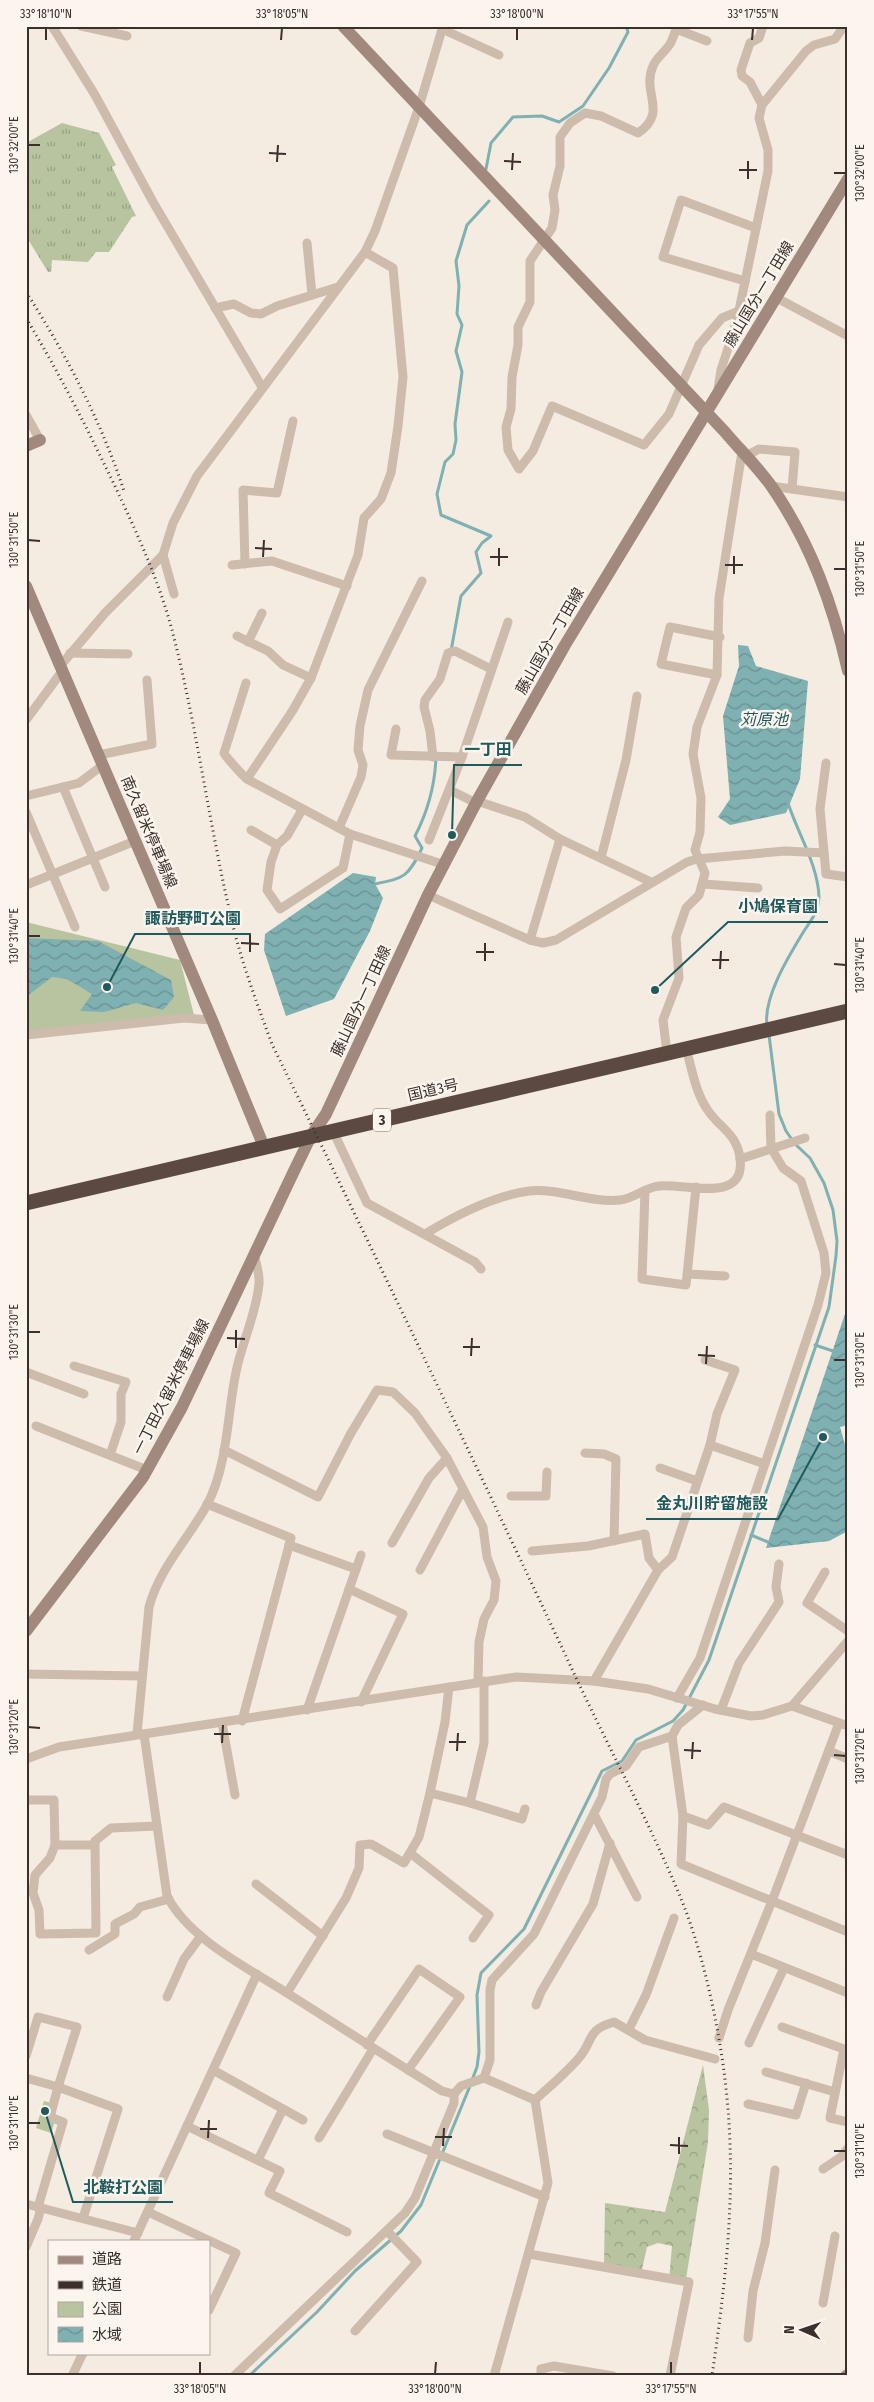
<svg xmlns="http://www.w3.org/2000/svg" width="874" height="2402" viewBox="0 0 874 2402" font-family="'Fira Sans Condensed','Noto Sans JP',sans-serif">
  <style>
    .grass { fill: url(#grass-tufts) }
    .forest { fill: url(#forest-crowns) }
    .park { fill: #b8c4a0 }
    .water { fill: url(#water-waves) }
    .lines { fill: none; stroke-linecap: round; stroke-linejoin: round }
    .stream { stroke: #7fb0b2; stroke-width: 3 }
    .street { stroke: #cdbbac; stroke-width: 9 }
    .secondary { stroke: #a18a7d; stroke-width: 12 }
    .highway { stroke: #5c4a42; stroke-width: 15 }
    .rail { stroke: #3b302b; stroke-width: 3; stroke-dasharray: 1 4; stroke-linecap: butt }
    .ticks { fill: none; stroke: #3b302b; stroke-width: 2 }
    .labels { text-anchor: middle; stroke-width: 5; stroke-linejoin: round; paint-order: stroke }
    .shield { fill: #fbf5ee; stroke: #756b66; stroke-width: 1 }
    .shield-label { font-size: 14px; font-weight: bold; fill: #3b302b }
    .street-label { font-size: 15px; fill: #3b302b; stroke: #fbf5ee }
    .water-label { font-size: 16px; font-style: italic; fill: #1f5a5e; stroke: #fbf5ee }
    .leader { fill: none; stroke: #1f5a5e; stroke-width: 2 }
    .callout-dot { fill: #1f5a5e; stroke: #fbf5ee; stroke-width: 2 }
    .callout-label { font-size: 16px; text-anchor: middle; font-weight: bold; fill: #1f5a5e; stroke: #fbf5ee; stroke-width: 5; stroke-linejoin: round; paint-order: stroke }
    .neatline { fill: none; stroke: #3b302b; stroke-width: 2 }
    .ticks-label { font-size: 12px; text-anchor: middle; fill: #3b302b }
  </style>
  <defs>
    <pattern id="grass-tufts" width="24" height="20" patternUnits="userSpaceOnUse" patternTransform="scale(1.25)"><rect width="24" height="20" fill="#b8c4a0"/><path d="M3 7l-1-3M5 7V3M7 7l1-3M15 17l-1-3M17 17v-4M19 17l1-3" fill="none" stroke="#97a083"/></pattern>
    <pattern id="forest-crowns" width="20" height="18" patternUnits="userSpaceOnUse" patternTransform="scale(1.25)"><rect width="20" height="18" fill="#b8c4a0"/><path d="M2 6a3 3 0 1 1 6 0M12 15a3 3 0 1 1 6 0" fill="none" stroke="#97a083"/></pattern>
    <pattern id="water-waves" width="16" height="10" patternUnits="userSpaceOnUse" patternTransform="scale(1.25)"><rect width="16" height="10" fill="#7fb0b2"/><path d="M0 5q4-4 8 0t8 0" fill="none" stroke="#699091"/></pattern>
  </defs>
  <rect width="100%" height="100%" fill="#f4ebe1"/>
  <!-- grass -->
  <polygon class="grass" points="62,123 99,133 116,165 112,167 136,216 132,217 109,252 96,252 88,262 52,260 51,272 48,272 26,236 26,143"/>
  <!-- forest -->
  <polygon class="forest" points="703,2065 709,2110 708,2142 685,2285 669,2280 672,2246 658,2243 647,2247 641,2274 604,2266 605,2203 665,2212"/>
  <!-- park -->
  <g class="park">
    <polygon points="26,922 180,960 194,1015 26,1032"/>
    <polygon points="44,2101 51,2103 55,2121 51,2133 36,2128"/>
  </g>
  <!-- water -->
  <g class="water">
    <polygon points="738,645 748,646 756,666 808,681 800,779 786,813 730,825 718,817 730,799 723,716 739,666"/>
    <polygon points="353,873 376,877 375,884 383,898 370,931 334,999 286,1016 264,950 265,934"/>
    <polygon points="26,938 98,941 171,980 174,997 163,1010 136,1003 104,1012 80,1011 92,994 67,979 52,977 26,997"/>
    <polygon points="847,1308 848,1425 840,1427 846,1448 848,1447 848,1531 829,1541 766,1548"/>
  </g>
  <g class="lines">
    <!-- stream -->
    <g class="stream">
      <polyline points="486,169 491,143 513,117 542,116 559,122 583,106 609,68 628,32 626,26"/>
      <polyline points="451,651 461,596 481,573 476,552 482,543 491,536 441,515 437,494 445,462 453,454 456,440 455,424 462,372 456,351 462,325 457,314 459,286 456,261 467,225 489,201"/>
      <path d="M 375,884 C 405,878 408,877 422,848 L 415,836 C 428,811 435,785 436,757"/>
      <path d="M 767,1026 C 763,997 789,956 804,931 C 811,920 819,911 819,897 C 818,865 798,834 788,803"/>
      <polyline points="815,1345 833,1351"/>
      <polyline points="751,1535 768,1542"/>
      <polyline points="472,2080 477,2067 479,2052 477,1995 481,1973 524,1929 602,1771 622,1761 636,1740 673,1721 683,1710 709,1660 829,1307 836,1256 837,1241 833,1210 824,1183 810,1158 795,1144 786,1131 779,1114 769,1035"/>
      <polyline points="249,2376 317,2312 355,2271 401,2231 421,2205 470,2086"/>
    </g>
    <!-- street -->
    <g class="street">
      <polyline points="52,26 95,95 153,202 262,387"/>
      <polyline points="81,26 127,36"/>
      <path d="M 677,26 C 675,32 673,39 670,44 C 665,52 656,58 653,66 C 641,93 669,112 638,133 L 601,116 L 585,113 L 570,123 L 560,137 L 560,166 L 553,195 L 555,210 L 552,228 L 530,261 L 530,302 L 518,327 L 518,345 L 512,377 L 511,409 L 506,427 L 508,450 L 519,469 L 533,451 L 552,406 L 644,445 L 669,414 L 699,345 L 722,318 L 739,311"/>
      <polyline points="442,29 499,55"/>
      <polyline points="676,29 707,41"/>
      <polyline points="762,105 750,82 742,76 741,70 750,43 759,38 763,26"/>
      <polyline points="307,243 312,295"/>
      <polyline points="365,252 393,268 403,377 398,426 391,473 381,499 364,518 358,555 311,678 293,710 247,779 350,834 445,865"/>
      <polyline points="745,281 663,257 681,200 756,228"/>
      <polyline points="775,297 848,336"/>
      <polyline points="215,308 234,304 251,313 261,314 277,306 338,287"/>
      <polyline points="718,389 721,370 737,320 768,171 768,150 759,118 762,105 806,51 814,45 835,39 844,26"/>
      <polyline points="26,415 40,440"/>
      <polyline points="746,456 759,449 795,452 792,489"/>
      <polyline points="771,486 848,497"/>
      <polyline points="163,555 174,594"/>
      <polyline points="245,564 243,490 277,493 293,421"/>
      <polyline points="232,565 272,561 347,586"/>
      <polyline points="237,636 268,651 283,665 311,678"/>
      <polyline points="248,642 262,613"/>
      <polyline points="70,653 128,654"/>
      <polyline points="61,665 105,613 163,555 173,523 197,476 365,252 375,231 419,107 443,26"/>
      <polyline points="717,675 661,664 670,627 720,637"/>
      <path d="M 246,683 L 224,753 C 225,756 243,776 247,779"/>
      <polyline points="26,720 63,670"/>
      <polyline points="396,729 391,755 462,757"/>
      <polyline points="99,755 152,744 147,680"/>
      <polyline points="433,757 430,731 424,707 425,700 440,679 448,653 455,651 491,669"/>
      <polyline points="826,763 820,809 826,874 848,877"/>
      <polyline points="63,787 105,887"/>
      <polyline points="450,790 476,803"/>
      <polyline points="26,796 79,783 103,765"/>
      <polyline points="477,801 525,817 560,839 651,882"/>
      <polyline points="302,810 287,836 277,845 271,862 267,890 280,909 343,868 350,834"/>
      <polyline points="26,812 75,927"/>
      <polyline points="339,828 361,777 363,765 358,750 360,726 368,690 422,581"/>
      <polyline points="251,830 277,845"/>
      <polyline points="429,840 462,757 508,622"/>
      <polyline points="601,858 626,760 637,696"/>
      <polyline points="703,884 758,888"/>
      <polyline points="26,885 135,841"/>
      <polyline points="428,895 530,940 543,943 556,940 687,862 697,859 785,851 824,853"/>
      <polyline points="530,940 560,839"/>
      <polyline points="26,1035 184,1018 212,1020"/>
      <polyline points="667,1053 663,1020 679,978 676,937 686,908 699,895 705,873 695,850 700,832 701,798 693,754 697,727 717,675 719,598 742,452"/>
      <polyline points="333,1131 367,1203 475,1262 481,1269"/>
      <polyline points="740,1159 805,1138"/>
      <polyline points="645,1191 642,1279 686,1285 696,1187"/>
      <path d="M 425,1234 C 456,1215 492,1196 529,1191 C 559,1188 590,1203 620,1200 C 633,1199 646,1187 659,1186 C 686,1183 746,1205 740,1158 C 737,1133 718,1127 707,1109 C 695,1091 692,1069 686,1048"/>
      <polyline points="688,1274 725,1276"/>
      <polyline points="705,1360 735,1370 717,1414 710,1445"/>
      <polyline points="74,1366 126,1382 121,1394 121,1422 110,1455"/>
      <polyline points="26,1372 84,1394"/>
      <polyline points="36,1426 147,1470"/>
      <polyline points="224,1450 318,1497 351,1433 377,1390 393,1392 415,1413 447,1458 483,1527 487,1557 496,1581 494,1600 484,1619 479,1642 478,1682"/>
      <polyline points="585,1453 604,1454 616,1459 614,1541"/>
      <polyline points="660,1468 697,1481"/>
      <polyline points="511,1496 546,1496 547,1472"/>
      <polyline points="207,1504 291,1538 242,1721"/>
      <polyline points="392,1543 429,1478 447,1458"/>
      <polyline points="289,1545 356,1569"/>
      <polyline points="532,1551 588,1546 645,1534 649,1558 658,1570 594,1681"/>
      <polyline points="420,1570 463,1489"/>
      <polyline points="658,1570 672,1557 710,1445 765,1464"/>
      <polyline points="825,1572 807,1603 848,1631"/>
      <polyline points="349,1589 403,1614 361,1702"/>
      <polyline points="26,1674 141,1676"/>
      <polyline points="677,1698 700,1658 818,1305 826,1273 824,1253 801,1181 783,1168 771,1148 770,1115"/>
      <polyline points="792,1706 848,1726"/>
      <polyline points="307,1710 361,1555"/>
      <polyline points="721,1710 739,1663 779,1602 776,1587 779,1564"/>
      <polyline points="222,1723 235,1795"/>
      <path d="M 137,1734 L 149,1607 C 159,1569 188,1539 207,1505 C 228,1465 227,1415 236,1372 C 242,1342 256,1315 259,1284 C 260,1274 256,1263 254,1254"/>
      <path d="M 144,1734 L 167,1896 C 189,1939 248,1968 287,1993 C 339,2026 390,2059 442,2091 L 454,2094 L 461,2086 L 484,2078 L 535,2100"/>
      <polyline points="672,1736 683,1816 681,1864 848,1932"/>
      <polyline points="829,1751 848,1759"/>
      <polyline points="26,1759 59,1747 516,1677 594,1681 648,1689 715,1709 751,1716 763,1715 792,1706 848,1641"/>
      <polyline points="430,1793 445,1722 449,1687"/>
      <polyline points="26,1800 54,1800 55,1845 50,1858 35,1875 33,1893 39,1910 40,1934 96,1933 95,1841 111,1828 157,1826"/>
      <polyline points="470,1803 522,1819 525,1809"/>
      <polyline points="594,1814 637,1897"/>
      <polyline points="683,1816 708,1825 724,1807 848,1855"/>
      <polyline points="55,1845 95,1845"/>
      <polyline points="410,1853 489,1915 473,1938"/>
      <polyline points="256,1884 323,1936"/>
      <polyline points="89,1950 115,1934 115,1924 134,1914 140,1907 169,1899"/>
      <polyline points="751,1954 848,1993"/>
      <polyline points="287,1993 346,1898 359,1868 360,1845 371,1844 404,1863 419,1837 430,1793 470,1803 484,1743 484,1681"/>
      <polyline points="167,1997 184,1959 201,1936"/>
      <polyline points="536,2005 541,1992 593,1904 610,1843"/>
      <polyline points="782,2027 844,2049 830,2118 848,2122"/>
      <polyline points="629,2029 646,1995 674,1918"/>
      <polyline points="719,2038 728,2010 772,1901 839,1723"/>
      <polyline points="749,2043 784,1968"/>
      <polyline points="367,2045 419,1969 460,1997 408,2070"/>
      <polyline points="26,2056 38,2017 77,2027 58,2087 26,2078"/>
      <polyline points="213,2070 303,2120"/>
      <polyline points="766,2072 835,2092"/>
      <polyline points="484,2078 490,2060 490,1990 492,1980 534,1934 602,1797 606,1779 610,1774 626,1766 639,1747 672,1736 678,1725 703,1705"/>
      <path d="M 535,2100 C 549,2087 565,2074 578,2059 C 594,2042 585,2030 614,2022 L 645,2040 L 715,2059"/>
      <polyline points="748,2104 796,2115 806,2083"/>
      <polyline points="187,2126 280,2171 269,2193 347,2232"/>
      <polyline points="387,2134 545,2197"/>
      <polyline points="319,2138 373,2049"/>
      <polyline points="258,2160 283,2109"/>
      <polyline points="823,2169 841,2157 848,2148"/>
      <polyline points="26,2204 138,2233"/>
      <polyline points="38,2207 63,2122 50,2117 58,2087 118,2109 83,2218"/>
      <polyline points="148,2212 236,2253 209,2310"/>
      <polyline points="134,2241 257,1974"/>
      <polyline points="26,2247 38,2219 41,2207"/>
      <polyline points="529,2254 689,2282 670,2376"/>
      <polyline points="823,2303 835,2236"/>
      <polyline points="355,2331 417,2262 387,2231"/>
      <polyline points="748,2338 753,2291 765,2243 775,2170"/>
      <polyline points="72,2376 83,2353"/>
      <polyline points="234,2376 405,2213 415,2198 454,2103 454,2094"/>
      <polyline points="494,2376 548,2183 535,2100"/>
      <polyline points="541,2376 541,2369 554,2366 613,2376"/>
    </g>
    <!-- secondary -->
    <g class="secondary">
      <path d="M 343,26 L 725,432 C 740,450 758,467 772,487 C 811,544 833,605 848,671"/>
      <polyline points="26,446 40,440"/>
      <polyline points="26,586 212,1020 264,1147"/>
      <polyline points="26,1631 143,1477 182,1407 294,1171 311,1136 326,1114 428,895 477,801 565,645 848,179"/>
      <polyline points="846,2376 848,2375"/>
    </g>
    <!-- highway -->
    <polyline class="highway" points="26,1203 848,1011"/>
    <!-- rail -->
    <g class="rail">
      <path d="M 26,292 C 66,354 101,421 124,491"/>
      <path d="M 26,318 C 58,371 86,426 113,482 C 136,531 158,578 172,630 C 198,730 210,833 235,934 C 245,971 258,1007 272,1044 C 373,1251 473,1458 571,1667 C 607,1745 649,1821 682,1901 C 699,1944 711,1993 719,2039 C 740,2159 729,2258 712,2376"/>
    </g>
  </g>
  <!-- ticks -->
  <path class="ticks" d="M 46,40 L 46,28M 281,40 L 282,28M 517,40 L 517,28M 752,40 L 753,28M 28,145 L 40,145M 269,153 L 286,154M 504,161 L 521,162M 277,162 L 278,145M 512,170 L 513,153M 739,170 L 757,170M 834,173 L 846,173M 748,179 L 748,161M 28,540 L 40,541M 255,548 L 272,549M 263,557 L 264,540M 490,557 L 508,557M 725,565 L 743,565M 499,566 L 499,548M 834,569 L 846,569M 734,574 L 734,556M 28,936 L 40,936M 241,943 L 259,944M 250,952 L 250,935M 476,952 L 494,952M 712,960 L 729,960M 485,961 L 485,943M 834,964 L 846,965M 720,969 L 721,951M 28,1332 L 40,1332M 227,1338 L 245,1339M 463,1347 L 480,1347M 236,1348 L 236,1330M 698,1355 L 715,1356M 471,1356 L 472,1338M 834,1360 L 846,1360M 706,1364 L 707,1346M 28,1727 L 40,1728M 214,1734 L 231,1734M 449,1742 L 466,1742M 222,1743 L 223,1725M 684,1750 L 701,1751M 457,1751 L 458,1733M 834,1755 L 846,1756M 692,1759 L 693,1742M 28,2123 L 40,2123M 200,2129 L 217,2129M 435,2137 L 452,2137M 208,2138 L 209,2120M 670,2145 L 688,2146M 443,2146 L 444,2128M 834,2151 L 846,2151M 679,2154 L 679,2137M 200,2374 L 200,2362M 435,2374 L 436,2362M 671,2374 L 671,2362"/>
  <g class="labels">
    <!-- shield labels -->
    <rect class="shield" x="373" y="1108.5" width="18" height="23" rx="4"/>
    <g class="shield-label">
      <text x="382" y="1125">3</text>
    </g>
    <!-- street labels -->
    <g class="street-label">
      <text transform="translate(759 294) rotate(-59)" y="5">藤山国分一丁田線</text>
      <text transform="translate(550 641) rotate(-60)" y="5">藤山国分一丁田線</text>
      <text transform="translate(149 832) rotate(67)" y="5">南久留米停車場線</text>
      <text transform="translate(361 1001) rotate(-65)" y="5">藤山国分一丁田線</text>
      <text transform="translate(433 1090) rotate(-13)" y="5">国道3号</text>
      <text transform="translate(171 1387) rotate(-63)" y="5">一丁田久留米停車場線</text>
    </g>
    <!-- water labels -->
    <g class="water-label">
      <text x="764" y="725">苅原池</text>
    </g>
  </g>
  <!-- callouts -->
  <path class="leader" d="M452 835L454 765H522M655 990L728 922H828M107 987L135 934H251M823 1437L778 1519H646M45 2111L73 2202H173"/>
  <g class="callout-dot">
    <circle cx="452" cy="835" r="5"/>
    <circle cx="655" cy="990" r="5"/>
    <circle cx="107" cy="987" r="5"/>
    <circle cx="823" cy="1437" r="5"/>
    <circle cx="45" cy="2111" r="5"/>
  </g>
  <g class="callout-label">
    <text x="488" y="755">一丁田</text>
    <text x="778" y="912">小鳩保育園</text>
    <text x="193" y="924">諏訪野町公園</text>
    <text x="712" y="1509">金丸川貯留施設</text>
    <text x="123" y="2193">北鞍打公園</text>
  </g>
  <!-- border -->
  <rect width="874" height="2402" fill="none" stroke="#fbf5ee" stroke-width="55"/>
  <!-- legend -->
  <rect x="48" y="2240" width="162" height="115" fill="#fbf5ee" stroke="#aea6a0"/>
  <rect x="58" y="2256" width="25" height="8" fill="#a18a7d" stroke="#aea6a0"/>
  <text x="92" y="2264" font-size="15" fill="#3b302b">道路</text>
  <rect x="58" y="2281" width="25" height="8" fill="#3b302b" stroke="#aea6a0"/>
  <text x="92" y="2290" font-size="15" fill="#3b302b">鉄道</text>
  <rect x="58" y="2302" width="25" height="15" fill="#b8c4a0" stroke="#aea6a0"/>
  <text x="92" y="2314" font-size="15" fill="#3b302b">公園</text>
  <rect x="58" y="2327" width="25" height="15" fill="url(#water-waves)" stroke="#aea6a0"/>
  <text x="92" y="2340" font-size="15" fill="#3b302b">水域</text>
  <!-- north arrow -->
  <g transform="translate(802 2330) rotate(272)" stroke="#fbf5ee" stroke-width="4" paint-order="stroke">
  <path d="M0-4L9 19L0 12L-9 19Z" fill="#3b302b"/>
  <text y="-8" font-size="14" font-weight="bold" text-anchor="middle" fill="#3b302b">N</text>
  </g>
  <rect x="28" y="28" width="818" height="2346" class="neatline"/>
  <g class="ticks-label">
    <text x="46" y="18">33°18'10"N</text>
    <text x="282" y="18">33°18'05"N</text>
    <text x="517" y="18">33°18'00"N</text>
    <text x="753" y="18">33°17'55"N</text>
    <text transform="translate(14 145) rotate(-90)" y="4">130°32'00"E</text>
    <text transform="translate(860 173) rotate(-90)" y="4">130°32'00"E</text>
    <text transform="translate(14 540) rotate(-90)" y="4">130°31'50"E</text>
    <text transform="translate(860 569) rotate(-90)" y="4">130°31'50"E</text>
    <text transform="translate(14 936) rotate(-90)" y="4">130°31'40"E</text>
    <text transform="translate(860 965) rotate(-90)" y="4">130°31'40"E</text>
    <text transform="translate(14 1332) rotate(-90)" y="4">130°31'30"E</text>
    <text transform="translate(860 1360) rotate(-90)" y="4">130°31'30"E</text>
    <text transform="translate(14 1727) rotate(-90)" y="4">130°31'20"E</text>
    <text transform="translate(860 1756) rotate(-90)" y="4">130°31'20"E</text>
    <text transform="translate(14 2123) rotate(-90)" y="4">130°31'10"E</text>
    <text transform="translate(860 2151) rotate(-90)" y="4">130°31'10"E</text>
    <text x="200" y="2393">33°18'05"N</text>
    <text x="435" y="2393">33°18'00"N</text>
    <text x="671" y="2393">33°17'55"N</text>
  </g>
</svg>
